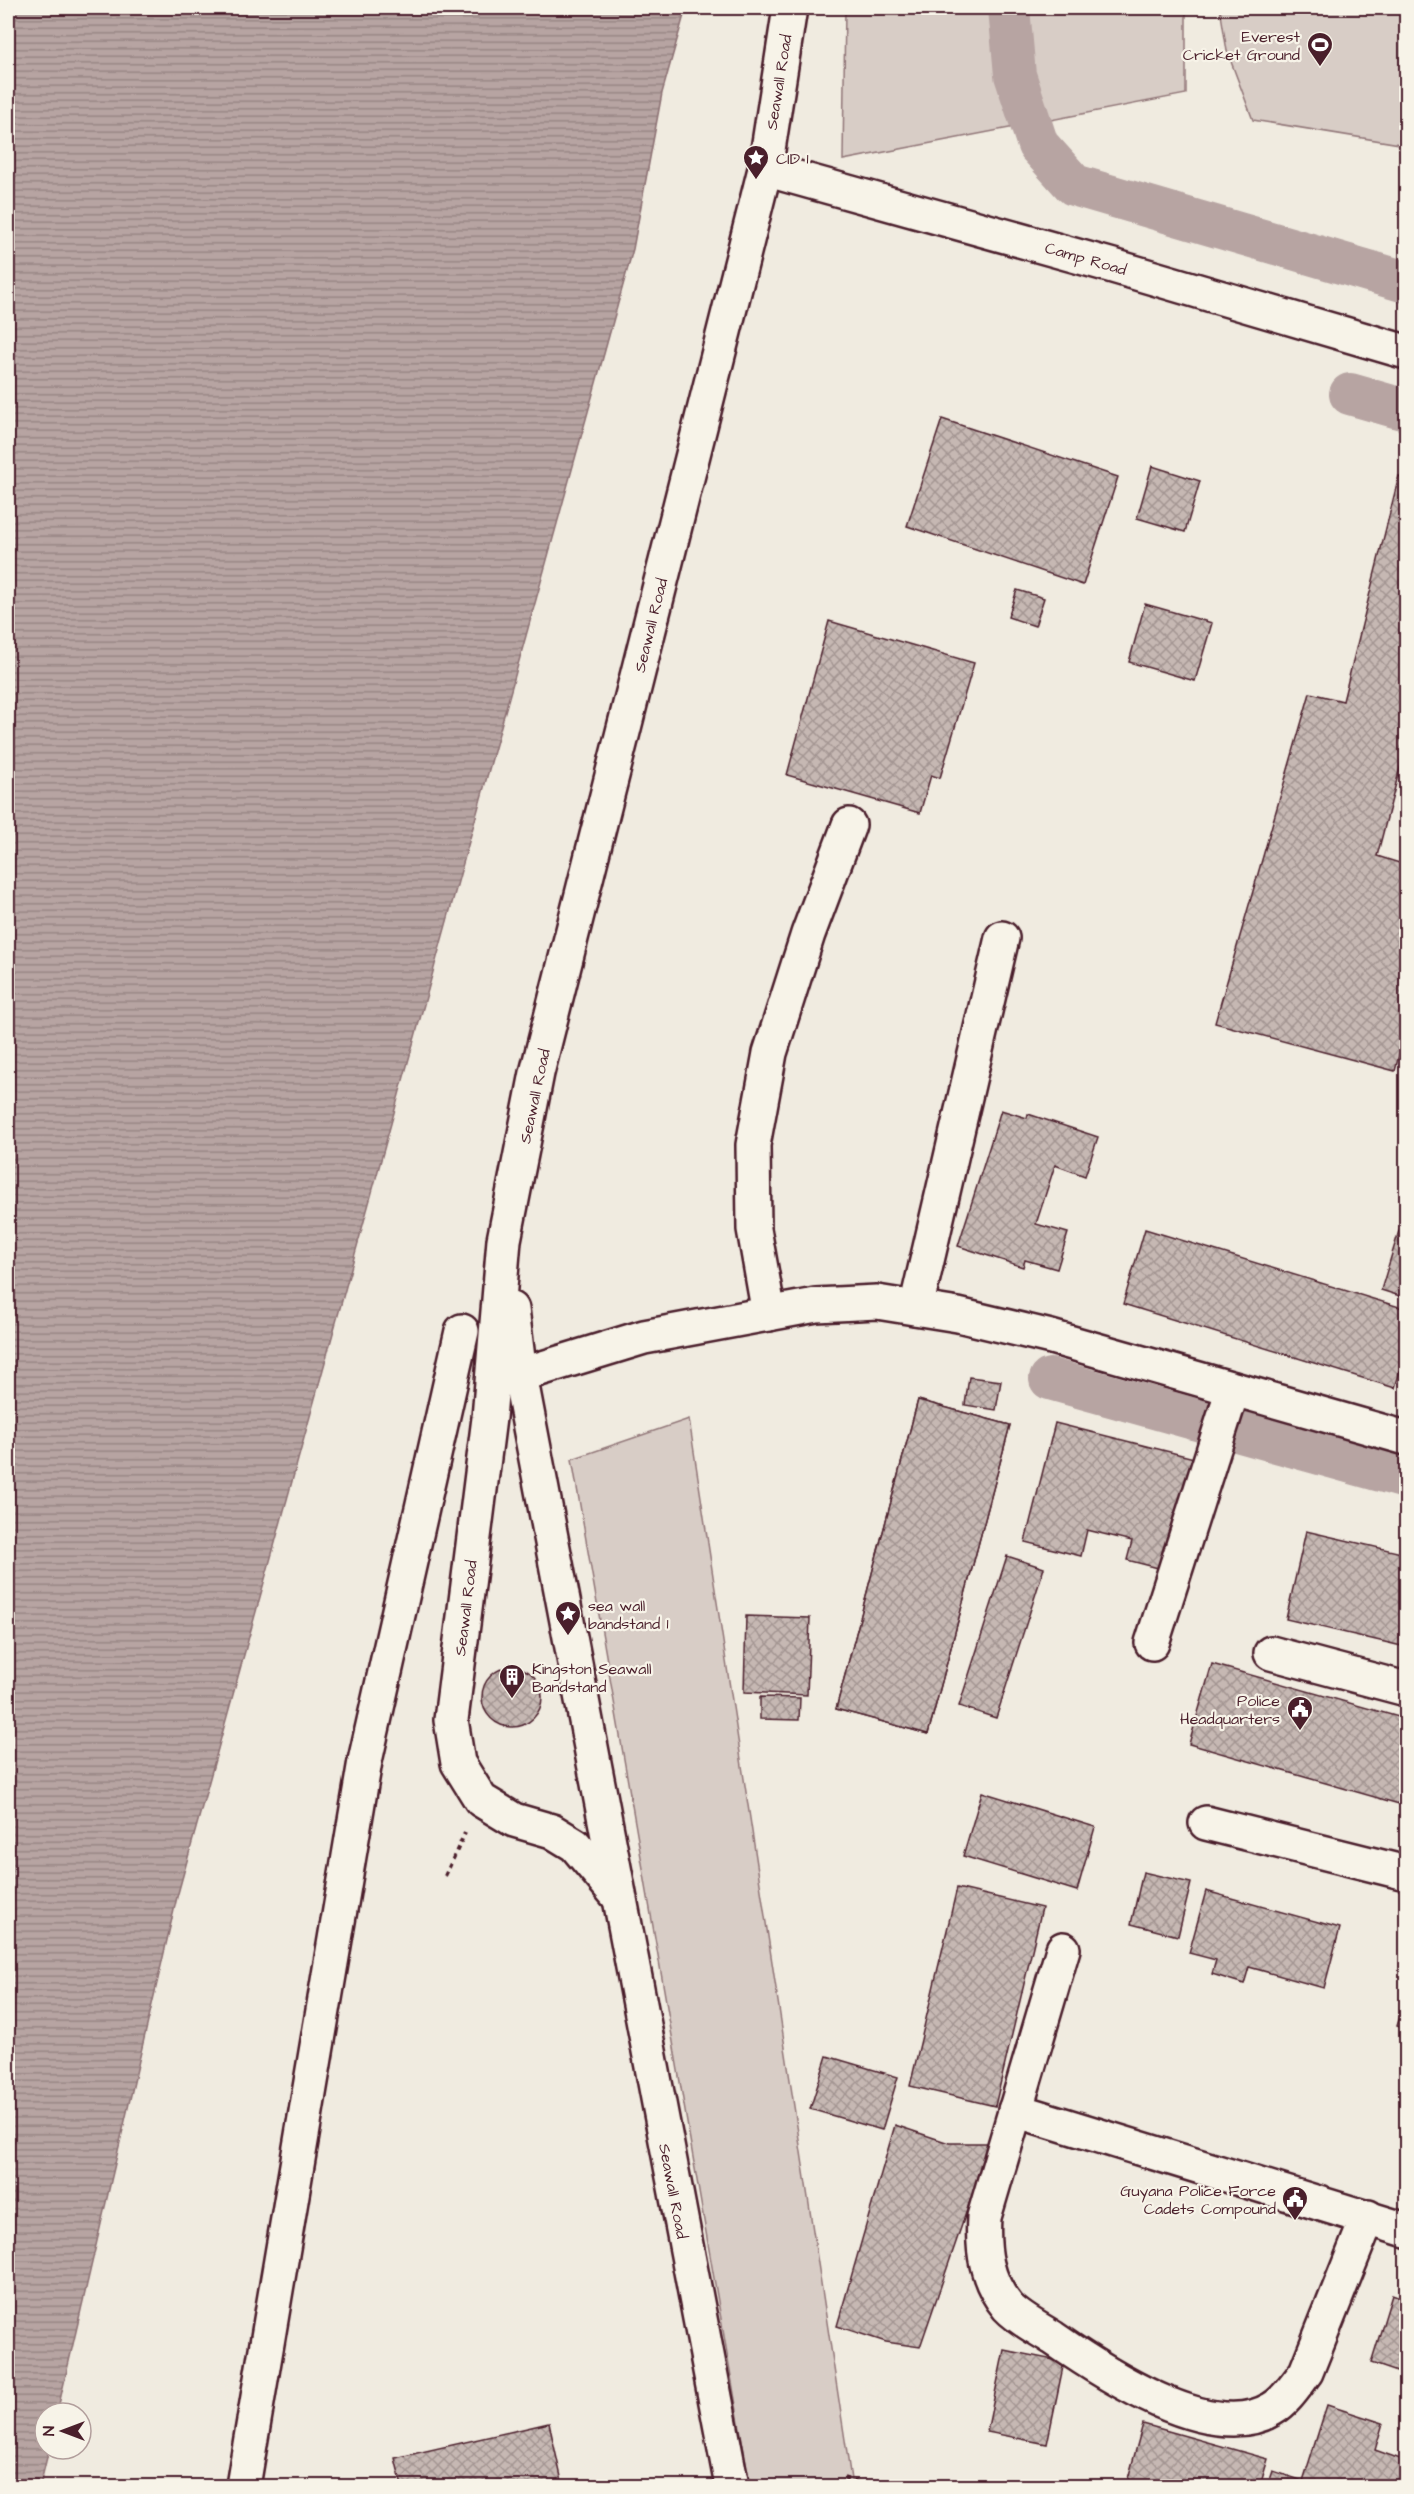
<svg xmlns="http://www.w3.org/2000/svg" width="1414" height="2494" viewBox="0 0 1414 2494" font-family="'Architects Daughter',sans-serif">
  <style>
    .grass { fill: #d8cdc6; stroke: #917678; stroke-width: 1.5 }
    .water { fill: url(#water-rules); stroke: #8b6f72; stroke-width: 1.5 }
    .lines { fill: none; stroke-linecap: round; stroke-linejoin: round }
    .canal { stroke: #b7a4a2; stroke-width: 42 }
    .building { fill: url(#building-cross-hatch); stroke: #4a1f2b; stroke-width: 1.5 }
    .minor-casing { stroke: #4a1f2b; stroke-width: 38 }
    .path { stroke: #4a1f2b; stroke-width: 4; stroke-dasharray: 4.5 4.5; stroke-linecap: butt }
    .minor { stroke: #f7f3e8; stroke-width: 33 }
    .labels { text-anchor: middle; stroke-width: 4.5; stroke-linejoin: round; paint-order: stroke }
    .poi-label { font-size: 16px; fill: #4a1f2b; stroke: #f7f3e8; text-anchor: end }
    .street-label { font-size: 16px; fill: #4a1f2b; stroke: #f7f3e8 }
  </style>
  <defs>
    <pattern id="water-rules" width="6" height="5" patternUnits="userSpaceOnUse" patternTransform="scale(1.5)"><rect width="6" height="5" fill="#b7a4a2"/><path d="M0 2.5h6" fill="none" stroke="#978584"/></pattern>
    <pattern id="building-cross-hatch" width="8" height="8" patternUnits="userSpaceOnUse" patternTransform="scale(1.5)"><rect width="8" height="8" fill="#c6b8b3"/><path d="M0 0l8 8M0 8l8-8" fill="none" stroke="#a39592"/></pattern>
  </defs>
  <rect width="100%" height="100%" fill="#f0ebe0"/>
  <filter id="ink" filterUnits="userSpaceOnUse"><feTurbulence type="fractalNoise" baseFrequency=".0167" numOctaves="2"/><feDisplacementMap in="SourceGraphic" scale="12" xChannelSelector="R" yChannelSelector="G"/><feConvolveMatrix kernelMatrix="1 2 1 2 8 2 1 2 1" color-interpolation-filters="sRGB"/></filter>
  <g filter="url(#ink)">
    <!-- grass -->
    <g class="grass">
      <polygon points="845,8 1186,8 1186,94 843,160"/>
      <polygon points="1220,8 1406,8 1406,145 1253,120 1227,51"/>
      <polygon points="689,1419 852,2486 750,2486 572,1459"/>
    </g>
    <!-- water -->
    <polygon class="water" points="8,8 686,8 662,93 633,249 177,1897 57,2413 45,2413 45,2449 49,2449 40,2486 8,2486"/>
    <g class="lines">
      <!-- canal -->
      <g class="canal">
        <polyline points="1009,8 1015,75 1038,145 1074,185 1406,282"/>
        <polyline points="1350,394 1406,410"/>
        <polyline points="1050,1379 1406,1478"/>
      </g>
    </g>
    <!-- building -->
    <g class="building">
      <polygon points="942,419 1118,477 1083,585 907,526"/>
      <polygon points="1152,466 1200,481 1185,532 1137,518"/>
      <polygon points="1399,476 1406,478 1406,745 1377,856 1406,865 1406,1028 1395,1071 1215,1023 1310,693 1343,701"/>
      <polygon points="1017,590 1044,598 1035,626 1008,617"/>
      <polygon points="1145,604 1212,623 1195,681 1129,662"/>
      <polygon points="829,621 974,663 940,778 931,775 920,813 787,775"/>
      <polygon points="1001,1110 1027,1118 1028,1114 1098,1137 1085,1176 1055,1165 1036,1224 1068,1233 1057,1269 1025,1260 1023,1267 958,1246"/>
      <polygon points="1406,1208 1406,1298 1381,1290"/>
      <polygon points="1145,1229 1406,1309 1406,1350 1395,1388 1123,1304"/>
      <polygon points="969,1377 1001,1381 996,1410 965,1405"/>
      <polygon points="918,1400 1010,1425 928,1734 836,1709"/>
      <polygon points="918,1400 1010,1425 928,1734 836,1709"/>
      <polygon points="1055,1423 1198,1459 1170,1571 1127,1560 1132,1541 1087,1530 1081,1556 1025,1542"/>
      <polygon points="1306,1531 1406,1554 1406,1647 1286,1619"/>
      <polygon points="1007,1556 1044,1568 996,1718 959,1706"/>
      <polygon points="746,1616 810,1618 807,1695 744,1692"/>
      <polygon points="1212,1664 1406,1719 1406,1806 1189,1744"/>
      <circle cx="512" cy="1697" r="30"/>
      <polygon points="760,1697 800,1698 799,1720 760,1719"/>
      <polygon points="982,1792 1095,1827 1077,1891 963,1856"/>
      <polygon points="1143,1872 1191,1883 1178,1936 1131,1924"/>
      <polygon points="957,1888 1042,1908 995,2106 910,2086"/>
      <polygon points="1206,1891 1340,1928 1324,1988 1249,1967 1244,1984 1212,1974 1216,1960 1189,1953"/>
      <polygon points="1404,2004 1406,2005 1406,2029 1397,2026"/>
      <polygon points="827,2056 898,2077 882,2130 810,2109"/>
      <polygon points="895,2125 949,2143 990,2143 920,2347 886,2342 837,2326"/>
      <polygon points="1392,2295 1406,2300 1406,2375 1371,2363"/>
      <polygon points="1004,2350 1064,2362 1047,2444 987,2432"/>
      <polygon points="1327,2405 1383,2423 1375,2450 1406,2461 1402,2486 1268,2486 1273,2471 1303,2481"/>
      <polygon points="549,2423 563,2486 402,2486 395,2458"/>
      <polygon points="1143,2424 1268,2459 1260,2486 1126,2486"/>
    </g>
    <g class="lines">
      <defs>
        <g id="minor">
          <polyline points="765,169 1113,266 1406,352"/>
          <polyline points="916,1308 1002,938"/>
          <polyline points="512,1309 520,1375 732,2486"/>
          <polyline points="769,1314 754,1229 753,1145 770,1053 808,934 849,825"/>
          <polyline points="520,1375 644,1337 816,1305 877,1302 958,1315 1051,1337 1406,1438"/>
          <polyline points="1152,1643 1233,1389"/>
          <polyline points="1271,1653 1406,1689"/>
          <polyline points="1206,1823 1406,1873"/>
          <polyline points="617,1895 575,1845 552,1831 514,1820 481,1800 458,1763 451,1720 489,1418 504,1240 537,1073 765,169 790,8"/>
          <path d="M 1063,1949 L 984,2217 C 982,2250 986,2281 1008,2307 C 1019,2319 1039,2329 1053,2338 C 1102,2372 1212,2446 1272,2409 C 1286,2401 1296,2385 1306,2372 L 1368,2217"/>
          <polyline points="1015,2110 1406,2230"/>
          <polyline points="243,2486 365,1761 462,1331"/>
        </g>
      </defs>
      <!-- minor casing -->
      <use href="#minor" class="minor-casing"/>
      <!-- path -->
      <g class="path">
        <polyline points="445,1876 465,1833"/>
        <polyline points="845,2486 843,2478 871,2486"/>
      </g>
      <!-- minor -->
      <use href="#minor" class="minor"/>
    </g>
  </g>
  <!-- icons -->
  <defs>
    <symbol id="stadium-pin" viewBox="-11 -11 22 30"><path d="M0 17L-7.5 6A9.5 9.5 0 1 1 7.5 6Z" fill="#4a1f2b" stroke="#f7f3e8"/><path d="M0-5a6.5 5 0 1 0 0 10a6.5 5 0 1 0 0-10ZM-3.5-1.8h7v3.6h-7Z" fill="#fff"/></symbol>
    <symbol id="sight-pin" viewBox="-11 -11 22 30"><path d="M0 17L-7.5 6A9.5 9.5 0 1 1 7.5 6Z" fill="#4a1f2b" stroke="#f7f3e8"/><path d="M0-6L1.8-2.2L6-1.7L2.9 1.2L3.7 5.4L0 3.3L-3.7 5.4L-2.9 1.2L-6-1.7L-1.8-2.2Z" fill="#fff"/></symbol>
    <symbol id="building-pin" viewBox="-11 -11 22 30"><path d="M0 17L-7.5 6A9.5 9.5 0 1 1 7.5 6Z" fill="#4a1f2b" stroke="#f7f3e8"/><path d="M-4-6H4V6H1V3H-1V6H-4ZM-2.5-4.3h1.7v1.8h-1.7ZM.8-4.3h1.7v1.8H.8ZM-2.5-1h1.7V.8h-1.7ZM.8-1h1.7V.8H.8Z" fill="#fff"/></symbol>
    <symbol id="civic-pin" viewBox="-11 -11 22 30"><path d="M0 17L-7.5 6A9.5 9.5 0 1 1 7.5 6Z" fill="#4a1f2b" stroke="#f7f3e8"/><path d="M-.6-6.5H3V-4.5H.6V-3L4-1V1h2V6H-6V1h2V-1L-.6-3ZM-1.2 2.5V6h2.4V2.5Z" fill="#fff"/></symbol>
  </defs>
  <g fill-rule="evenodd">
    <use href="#stadium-pin" x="1305" y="30" width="30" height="40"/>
    <use href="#sight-pin" x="741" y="143" width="30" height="40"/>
    <use href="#sight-pin" x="553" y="1599" width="30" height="40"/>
    <use href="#building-pin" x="497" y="1662" width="30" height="40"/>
    <use href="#civic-pin" x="1285" y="1694" width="30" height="40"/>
    <use href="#civic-pin" x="1280" y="2184" width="30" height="40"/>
  </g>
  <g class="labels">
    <!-- poi labels -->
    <g class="poi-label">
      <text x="1300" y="42">Everest<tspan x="1300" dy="18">Cricket Ground</tspan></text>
      <text x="776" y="164" text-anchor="start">CID 1</text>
      <text x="588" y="1611" text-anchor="start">sea wall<tspan x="588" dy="18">bandstand 1</tspan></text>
      <text x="532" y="1674" text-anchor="start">Kingston Seawall<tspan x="532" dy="18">Bandstand</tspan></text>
      <text x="1280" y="1706">Police<tspan x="1280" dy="18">Headquarters</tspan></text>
      <text x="1276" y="2196">Guyana Police Force<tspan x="1276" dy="18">Cadets Compound</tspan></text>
    </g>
    <!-- street labels -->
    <g class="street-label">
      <text transform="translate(778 82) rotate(-81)" y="6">Seawall Road</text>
      <text transform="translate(1086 258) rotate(16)" y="6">Camp Road</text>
      <text transform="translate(650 625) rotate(-76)" y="6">Seawall Road</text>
      <text transform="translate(534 1096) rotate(-78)" y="6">Seawall Road</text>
      <text transform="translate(465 1608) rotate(-83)" y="6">Seawall Road</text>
      <text transform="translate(674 2191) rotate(79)" y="6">Seawall Road</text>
    </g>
  </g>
  <!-- margin -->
  <rect width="1414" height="2494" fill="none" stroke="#f7f3e8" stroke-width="30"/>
  <rect x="15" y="15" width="1384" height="2464" fill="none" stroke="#4a1f2b" stroke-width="2" filter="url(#ink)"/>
  <!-- north arrow -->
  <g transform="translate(63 2431) rotate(270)"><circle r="28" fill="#f7f3e8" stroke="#b29e9c" stroke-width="1.5"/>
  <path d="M0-4.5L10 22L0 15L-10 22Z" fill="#4a1f2b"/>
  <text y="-9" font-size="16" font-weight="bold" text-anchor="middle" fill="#4a1f2b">N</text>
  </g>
</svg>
